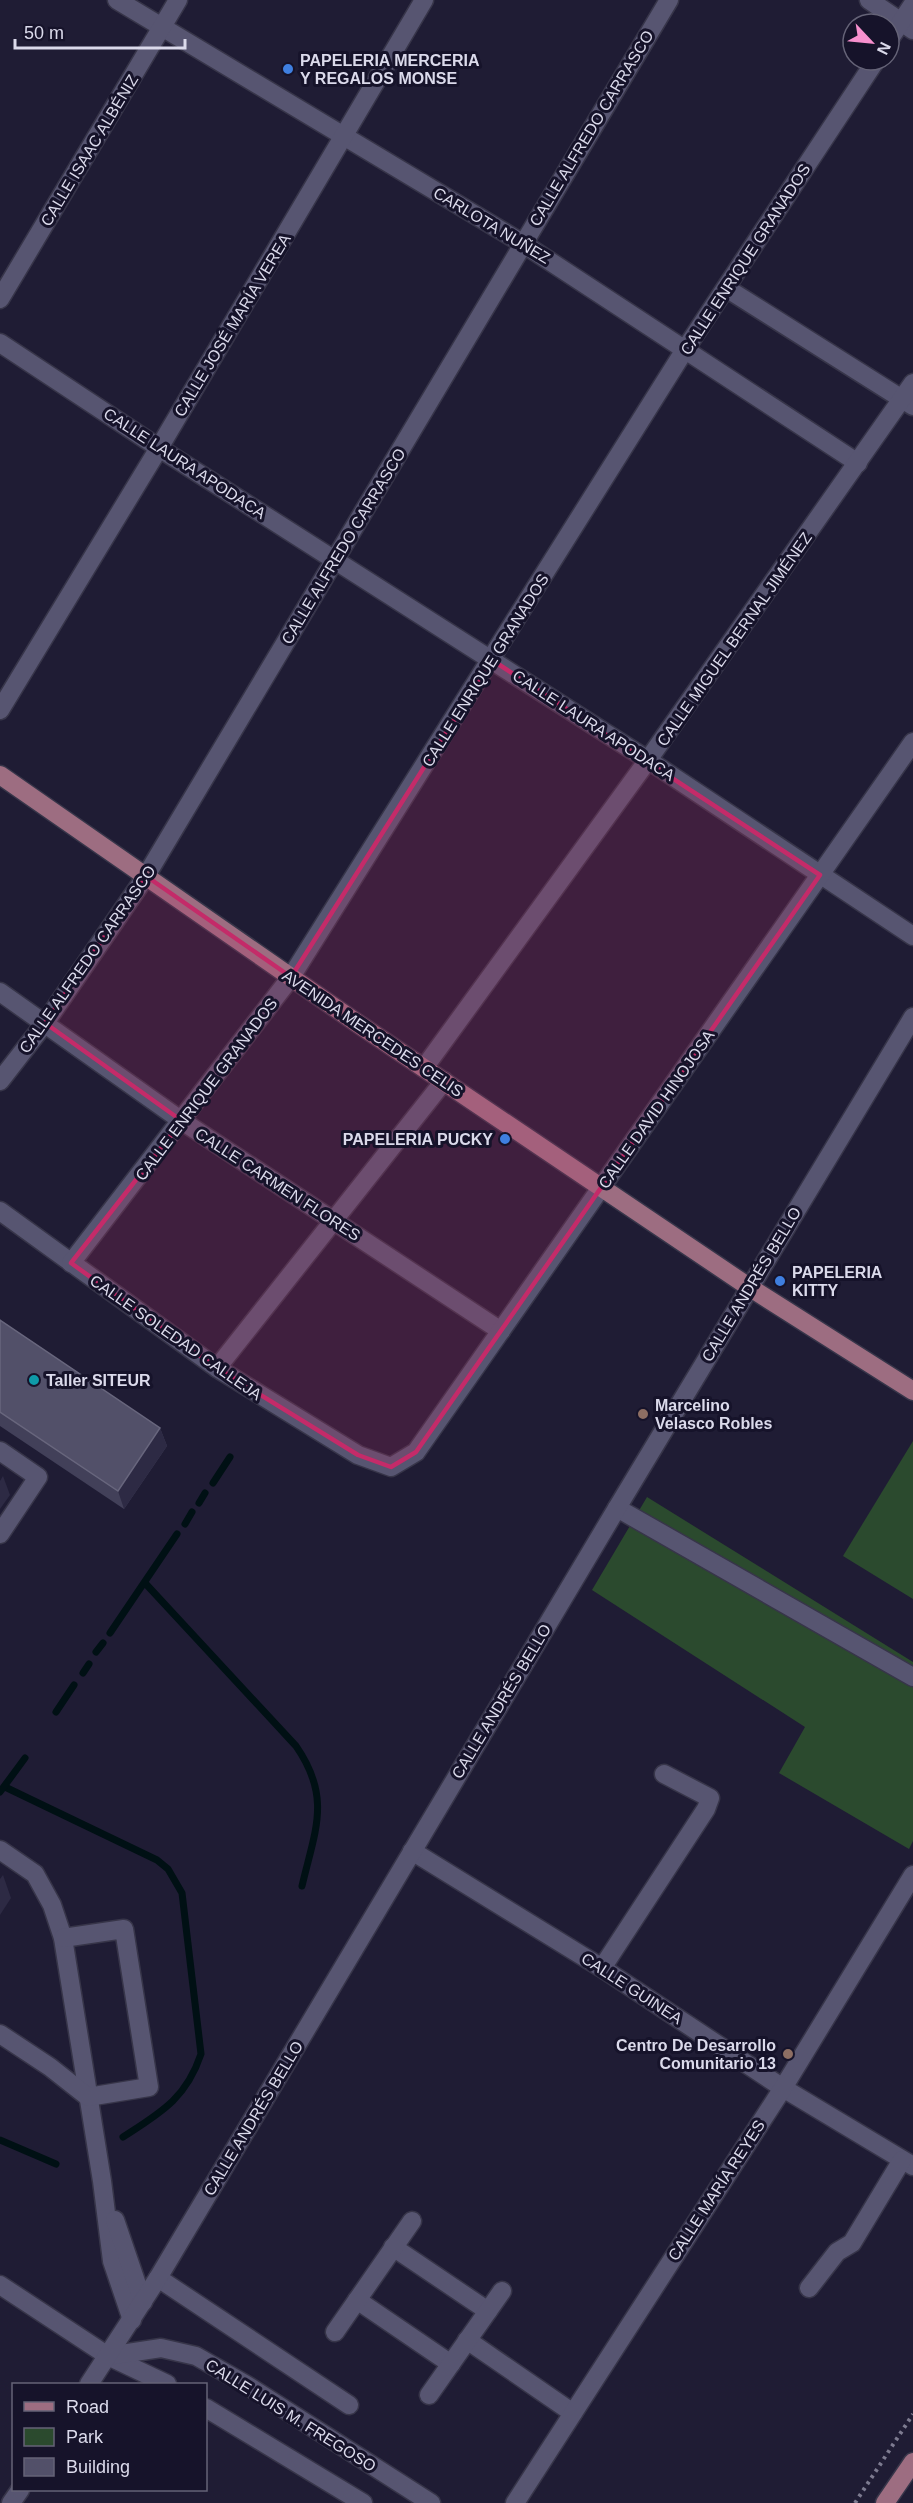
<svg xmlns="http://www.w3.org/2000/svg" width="913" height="2503" viewBox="0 0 913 2503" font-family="Helvetica,sans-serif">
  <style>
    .green { fill: #2b4a2e }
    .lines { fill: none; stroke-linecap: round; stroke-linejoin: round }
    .stream { stroke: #001014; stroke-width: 7 }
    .minor-casing { stroke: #373549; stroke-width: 21 }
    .major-casing { stroke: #373549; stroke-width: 21 }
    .path { stroke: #7d7b90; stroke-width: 4; stroke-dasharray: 3 4.5; stroke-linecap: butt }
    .minor { stroke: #575571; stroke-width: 18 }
    .major { stroke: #9d6d81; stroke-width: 18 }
    .wall { fill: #424059 }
    .shaded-wall { fill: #2d2a44 }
    .building { fill: #525069; stroke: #68667d; stroke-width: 1.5 }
    .marked { fill: #c42b69; fill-opacity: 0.2; stroke: #c42b69; stroke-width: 4.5; stroke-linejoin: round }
    .shop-dot { fill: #3f7fe0; stroke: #16132a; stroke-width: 2 }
    .culture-dot { fill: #0f9aa8; stroke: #16132a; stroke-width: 2 }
    .education-dot { fill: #8d6e63; stroke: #16132a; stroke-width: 2 }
    .labels { text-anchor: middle; stroke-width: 6; stroke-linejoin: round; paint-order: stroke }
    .poi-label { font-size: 16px; font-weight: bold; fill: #dbdaeb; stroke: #16132a; text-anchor: start }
    .street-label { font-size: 16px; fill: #dbdaeb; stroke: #16132a }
  </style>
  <rect width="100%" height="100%" fill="#1f1c34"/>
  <!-- green -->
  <g class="green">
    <polygon points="913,1441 913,1599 843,1556"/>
    <polygon points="647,1497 913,1662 913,1841 909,1849 779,1773 805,1727 592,1590"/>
  </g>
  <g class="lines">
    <!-- stream -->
    <g class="stream">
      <polyline points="213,1483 230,1457"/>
      <polyline points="199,1503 205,1493"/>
      <polyline points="185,1524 192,1512"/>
      <path d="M 145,1583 L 296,1746 C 332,1798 315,1830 302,1886"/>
      <polyline points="110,1633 177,1534"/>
      <polyline points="96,1652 103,1643"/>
      <polyline points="83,1673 89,1664"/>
      <polyline points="56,1712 74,1685"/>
      <path d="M 5,1787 L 157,1860 L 168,1869 L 182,1893 L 201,2054 C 186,2099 160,2113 123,2137"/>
      <polyline points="0,1792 25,1758"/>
      <polyline points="0,2140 56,2164"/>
    </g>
    <defs>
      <g id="minor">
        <polyline points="117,0 522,243 858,463"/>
        <polyline points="869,0 913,30"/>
        <polyline points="889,40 913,4"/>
        <polyline points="726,288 913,406"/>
        <polyline points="0,299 178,0"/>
        <polyline points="0,343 159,448 648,760 913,936"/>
        <polyline points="0,710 159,448 424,0"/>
        <polyline points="0,992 182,1121 501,1331"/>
        <polyline points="424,1068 648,760 913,383"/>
        <polyline points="0,1081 45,1023 146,876 669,0"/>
        <polyline points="0,1211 217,1368 358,1455 391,1467 416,1452 913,742"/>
        <polyline points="71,1263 291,977 686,348 876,60"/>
        <polyline points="217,1368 444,1081"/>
        <polyline points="0,1451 38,1477 0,1534"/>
        <polyline points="617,1508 913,1677"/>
        <polyline points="0,1850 35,1874 52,1905 63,1938 102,2181 112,2261 132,2320"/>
        <polyline points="412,1851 602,1968 783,2088 913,2166"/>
        <polyline points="602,1968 706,1809 710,1798 664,1774"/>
        <polyline points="0,2034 50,2067 88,2097 149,2087 124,1929 63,1938"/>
        <polyline points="115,2220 143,2302"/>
        <polyline points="393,2247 488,2311"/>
        <polyline points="158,2278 349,2405"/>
        <polyline points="0,2285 108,2356 167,2384"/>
        <polyline points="809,2288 837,2252 852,2243 902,2160"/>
        <polyline points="357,2300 451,2364"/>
        <polyline points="335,2332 412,2221"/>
        <polyline points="467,2340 573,2413"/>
        <polyline points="108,2356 161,2348 196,2356 245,2384 431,2503"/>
        <polyline points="89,2384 158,2278 617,1508 913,1017"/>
        <polyline points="429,2395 502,2291"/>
        <polyline points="206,2408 363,2503"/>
        <polyline points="11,2503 20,2490"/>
        <polyline points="515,2503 783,2088 913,1875"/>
      </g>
      <g id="major">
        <polyline points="0,775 357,1023 749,1287 913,1391"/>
        <polyline points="885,2503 913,2462"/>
      </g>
    </defs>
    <!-- minor casing -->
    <use href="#minor" class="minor-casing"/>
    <!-- major casing -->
    <use href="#major" class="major-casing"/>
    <!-- path -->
    <polyline class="path" points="855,2503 913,2414"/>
    <!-- minor -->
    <use href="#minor" class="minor"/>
    <!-- major -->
    <use href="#major" class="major"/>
  </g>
  <!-- wall -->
  <polygon class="wall" points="0,1320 160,1428 167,1446 124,1509 0,1426"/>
  <!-- shaded-wall -->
  <g class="shaded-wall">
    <polygon points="160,1428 167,1446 124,1509 118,1491"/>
    <polygon points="3,1476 10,1495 0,1509 0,1481"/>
    <polygon points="3,1875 11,1898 0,1915 0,1879"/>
  </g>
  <!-- building -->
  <polygon class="building" points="0,1320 160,1428 118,1491 0,1412"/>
  <!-- marked area -->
  <path class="marked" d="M 492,660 L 820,875 L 416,1452 L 391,1467 L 358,1455 L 217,1368 L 71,1263 L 182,1121 L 45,1023 L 146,876 L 291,977 Z"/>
  <!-- markers -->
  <g class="shop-dot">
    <circle cx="288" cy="69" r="6"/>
    <circle cx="505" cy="1139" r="6"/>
    <circle cx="780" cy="1281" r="6"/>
  </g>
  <circle class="culture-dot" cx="34" cy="1380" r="6"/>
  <g class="education-dot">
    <circle cx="643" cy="1414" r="6"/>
    <circle cx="788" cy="2054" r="6"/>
  </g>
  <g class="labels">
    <!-- poi labels -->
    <g class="poi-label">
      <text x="300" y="66">PAPELERIA MERCERIA<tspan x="300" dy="18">Y REGALOS MONSE</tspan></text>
      <text x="493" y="1145" text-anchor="end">PAPELERIA PUCKY</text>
      <text x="792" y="1278">PAPELERIA<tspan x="792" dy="18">KITTY</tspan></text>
      <text x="46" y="1386">Taller SITEUR</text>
      <text x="655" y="1411">Marcelino<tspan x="655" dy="18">Velasco Robles</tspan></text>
      <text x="776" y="2051" text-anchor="end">Centro De Desarrollo<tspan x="776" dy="18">Comunitario 13</tspan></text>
    </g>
    <!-- street labels -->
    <g class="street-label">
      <text transform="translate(591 128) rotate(-59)" y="6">CALLE ALFREDO CARRASCO</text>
      <text transform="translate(89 150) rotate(-59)" y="6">CALLE ISAAC ALBÉNIZ</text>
      <text transform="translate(492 225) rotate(31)" y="6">CARLOTA NUÑEZ</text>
      <text transform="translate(745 259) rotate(-57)" y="6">CALLE ENRIQUE GRANADOS</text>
      <text transform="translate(232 325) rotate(-59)" y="6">CALLE JOSÉ MARÍA VEREA</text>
      <text transform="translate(185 463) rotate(33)" y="6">CALLE LAURA APODACA</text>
      <text transform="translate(343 546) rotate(-59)" y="6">CALLE ALFREDO CARRASCO</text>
      <text transform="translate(734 639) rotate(-55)" y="6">CALLE MIGUEL BERNAL JIMÉNEZ</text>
      <text transform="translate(485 670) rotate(-58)" y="6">CALLE ENRIQUE GRANADOS</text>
      <text transform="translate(594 725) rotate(33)" y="6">CALLE LAURA APODACA</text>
      <text transform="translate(87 959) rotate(-55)" y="6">CALLE ALFREDO CARRASCO</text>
      <text transform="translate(373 1033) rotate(34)" y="6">AVENIDA MERCEDES CELIS</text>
      <text transform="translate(206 1089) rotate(-53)" y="6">CALLE ENRIQUE GRANADOS</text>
      <text transform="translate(656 1109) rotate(-55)" y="6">CALLE DAVID HINOJOSA</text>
      <text transform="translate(278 1184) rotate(33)" y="6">CALLE CARMEN FLORES</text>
      <text transform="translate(751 1284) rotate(-59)" y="6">CALLE ANDRÉS BELLO</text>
      <text transform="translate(176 1337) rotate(35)" y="6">CALLE SOLEDAD CALLEJA</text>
      <text transform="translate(501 1701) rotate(-59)" y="6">CALLE ANDRÉS BELLO</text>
      <text transform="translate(632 1988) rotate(33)" y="6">CALLE GUINEA</text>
      <text transform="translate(253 2118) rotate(-59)" y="6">CALLE ANDRÉS BELLO</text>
      <text transform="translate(716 2190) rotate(-57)" y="6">CALLE MARÍA REYES</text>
      <text transform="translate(291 2415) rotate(32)" y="6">CALLE LUIS M. FREGOSO</text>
    </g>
  </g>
  <!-- legend -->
  <rect x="12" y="2383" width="195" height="108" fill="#16132a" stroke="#656377" stroke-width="1.5"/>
  <rect x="24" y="2402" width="30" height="9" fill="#9d6d81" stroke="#656377" stroke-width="1.5"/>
  <text x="66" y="2413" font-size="18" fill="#dbdaeb">Road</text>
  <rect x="24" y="2428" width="30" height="18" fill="#2b4a2e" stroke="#656377" stroke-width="1.5"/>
  <text x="66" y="2443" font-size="18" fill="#dbdaeb">Park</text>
  <rect x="24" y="2458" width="30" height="18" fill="#525069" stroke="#656377" stroke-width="1.5"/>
  <text x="66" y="2473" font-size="18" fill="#dbdaeb">Building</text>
  <!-- north arrow -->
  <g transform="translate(871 42) rotate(116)"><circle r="28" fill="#16132a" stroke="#656377" stroke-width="1.5"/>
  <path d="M0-4.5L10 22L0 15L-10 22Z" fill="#f790ce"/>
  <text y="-9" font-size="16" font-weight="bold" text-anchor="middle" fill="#dbdaeb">N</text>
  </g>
  <!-- scale -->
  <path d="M15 39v9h170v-9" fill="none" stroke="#dbdaeb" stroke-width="3"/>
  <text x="24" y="39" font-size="18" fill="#dbdaeb" stroke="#16132a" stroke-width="4.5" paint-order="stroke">50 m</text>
</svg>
